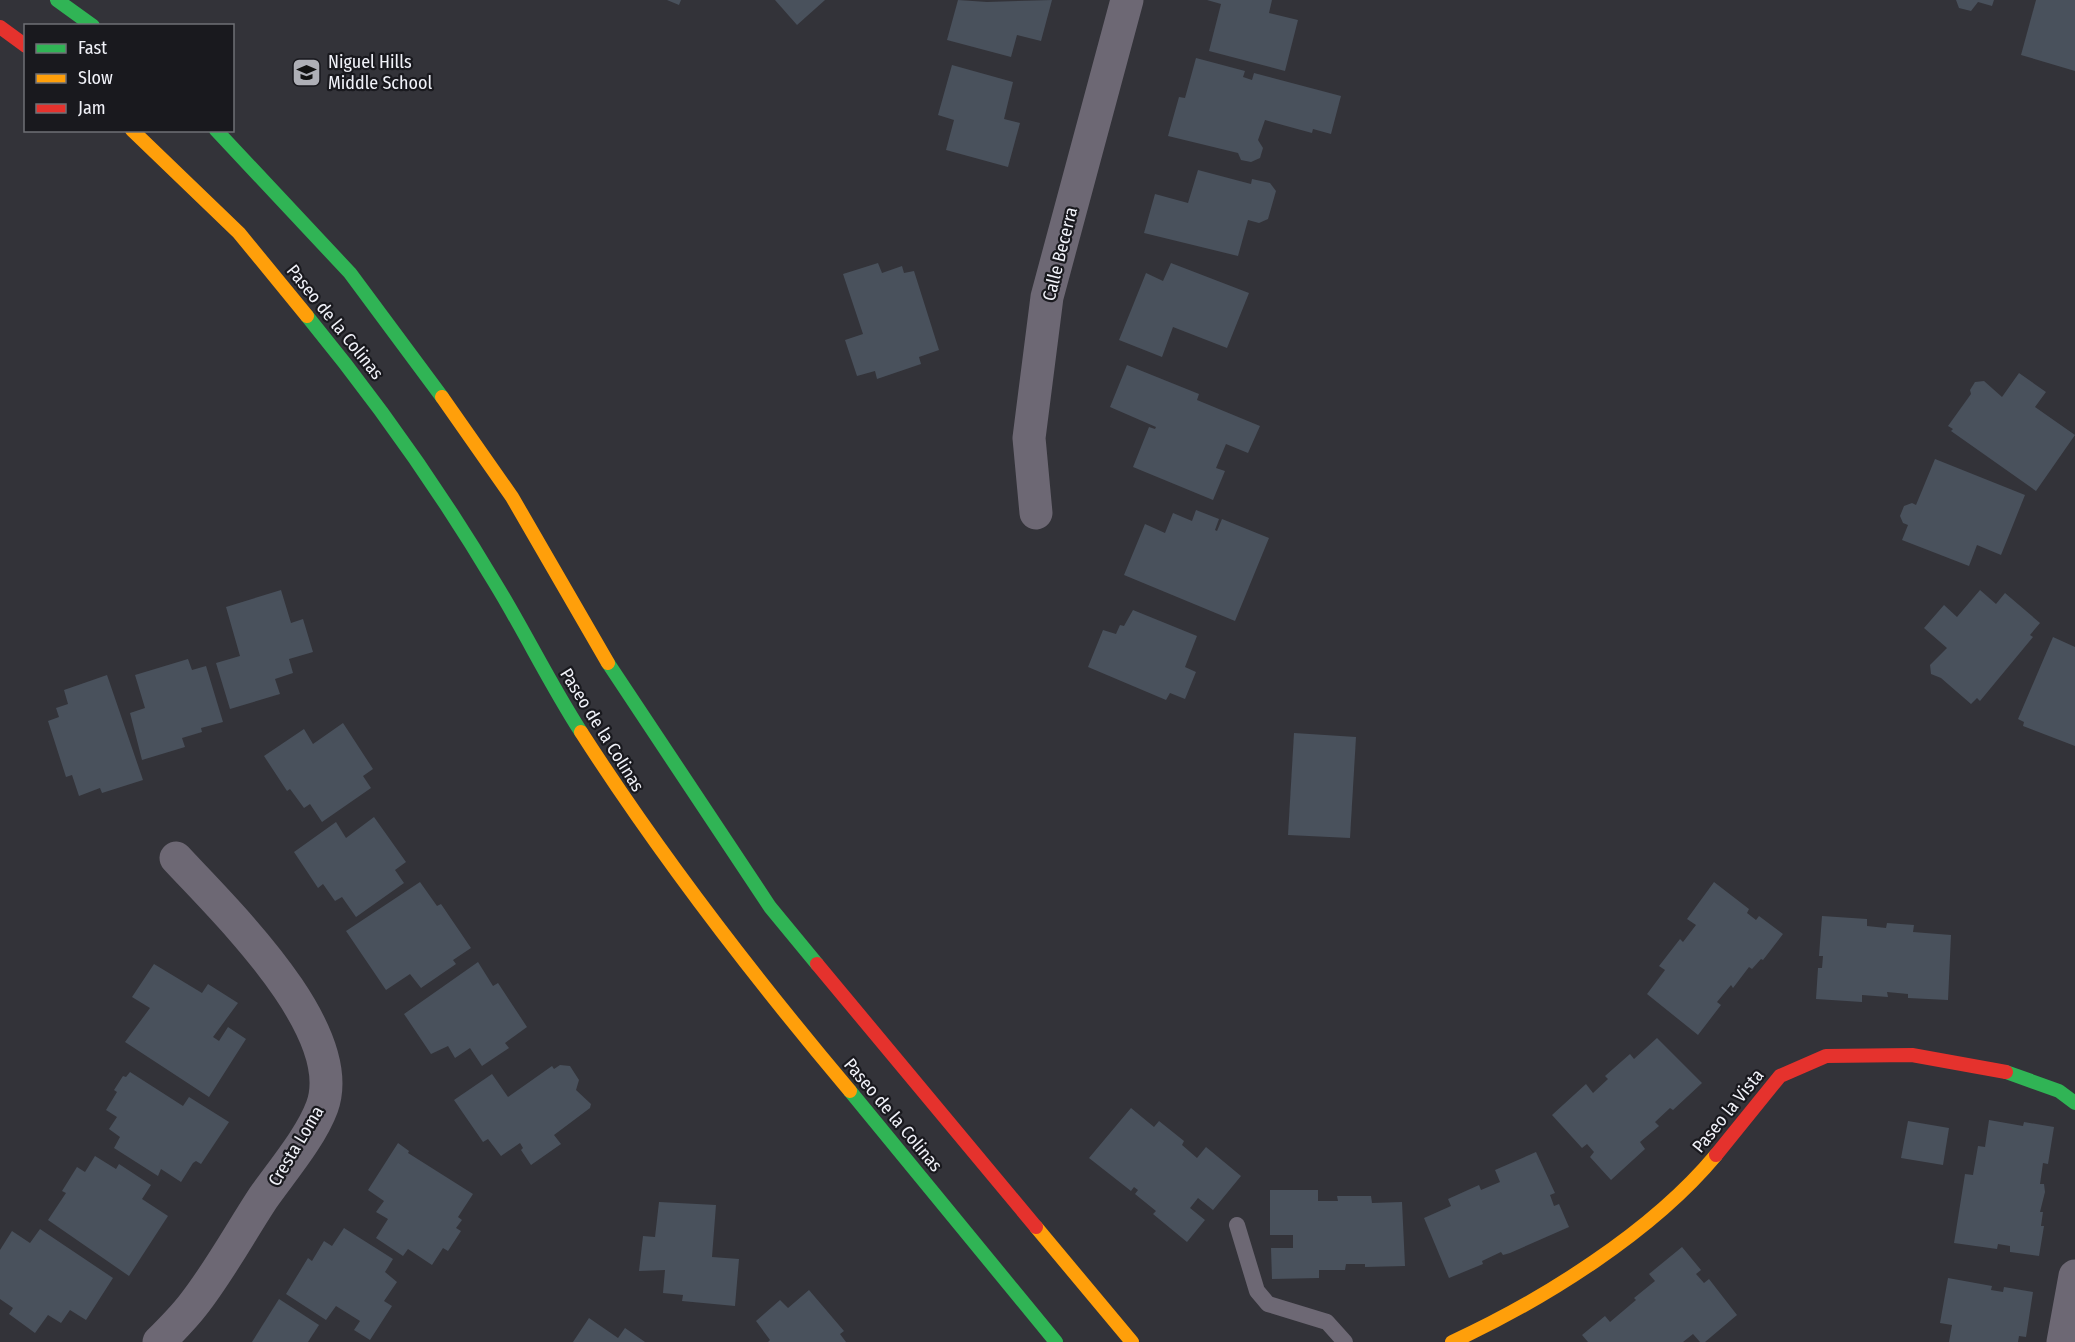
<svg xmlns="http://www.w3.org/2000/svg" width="2075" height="1342" viewBox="0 0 2075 1342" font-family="'Fira Sans Condensed',sans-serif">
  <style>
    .building { fill: #49515c }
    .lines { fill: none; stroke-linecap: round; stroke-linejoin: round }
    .lane { stroke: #6d6874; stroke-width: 16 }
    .street { stroke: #6d6874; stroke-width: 33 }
    .fast { stroke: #30b455; stroke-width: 14 }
    .slow { stroke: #ff9f0a; stroke-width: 14 }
    .jam { stroke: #e5322d; stroke-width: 14 }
    .labels { text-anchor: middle; stroke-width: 4.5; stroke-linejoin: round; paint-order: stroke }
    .poi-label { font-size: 18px; fill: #f1f2f9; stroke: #19191e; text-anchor: start }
    .street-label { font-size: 18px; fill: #f1f2f9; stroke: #19191e }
  </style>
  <rect width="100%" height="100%" fill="#333339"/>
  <!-- building -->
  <g class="building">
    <polygon points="667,0 681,0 679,5"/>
    <polygon points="775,0 825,0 797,25"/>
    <polygon points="958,0 987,2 1052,0 1041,41 1017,35 1011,57 947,40"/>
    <polygon points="1207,0 1272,0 1269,13 1298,20 1285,71 1209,51 1221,4"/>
    <polygon points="1956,0 1994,0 1992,6 1978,2 1971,11 1959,8"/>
    <polygon points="2036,0 2075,0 2075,71 2021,55"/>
    <polygon points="1196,58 1245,71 1243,77 1252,80 1254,73 1341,96 1331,134 1313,129 1312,133 1265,120 1258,140 1263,148 1260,158 1251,162 1241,160 1238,153 1168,136 1179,97 1185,98"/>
    <polygon points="952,65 1013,82 1004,119 1020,123 1008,167 946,150 954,120 938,115"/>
    <polygon points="1198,170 1251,184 1252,179 1270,183 1276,191 1268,219 1259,223 1248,220 1238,256 1144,233 1155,194 1188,203"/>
    <polygon points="878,263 882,273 902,266 904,273 914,271 939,350 919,357 921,364 877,379 875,371 857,376 845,340 863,334 843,274"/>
    <polygon points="1171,263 1249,293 1227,348 1173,327 1162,357 1119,340 1146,273 1163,281"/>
    <polygon points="1127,365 1199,394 1197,400 1260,426 1248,453 1226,444 1216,468 1225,471 1213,500 1133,467 1149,427 1155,429 1156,427 1110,407"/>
    <polygon points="2019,373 2046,392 2035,407 2075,435 2036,491 1951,431 1953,429 1948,426 1971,394 1970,390 1975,382 1984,381 2002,397"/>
    <polygon points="1935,459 2025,495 2001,555 1977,545 1969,566 1902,540 1908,525 1903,523 1900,516 1904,506 1912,503 1916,505"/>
    <polygon points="1196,510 1219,519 1215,530 1217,531 1222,519 1269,538 1235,621 1124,575 1145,524 1165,533 1173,513 1192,521"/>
    <polygon points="281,590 291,623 303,619 313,652 289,659 293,673 275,679 280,694 230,709 216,663 240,656 226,607"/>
    <polygon points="1980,590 1996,604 2005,593 2040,623 2030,635 2033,637 1980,701 1977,698 1971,704 1941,678 1931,674 1930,665 1947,648 1924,628 1944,605 1957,617"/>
    <polygon points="1133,610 1197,636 1185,667 1196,672 1185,699 1170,693 1166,700 1088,667 1103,630 1116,634 1120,625 1124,626"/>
    <polygon points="2053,637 2075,647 2075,746 2023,726 2024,722 2018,719"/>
    <polygon points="188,659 192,670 206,666 223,722 201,728 202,732 182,738 185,747 142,760 130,713 145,708 135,675"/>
    <polygon points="107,675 143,780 102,793 100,788 79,796 72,775 66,777 48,721 59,717 56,708 68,704 64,690"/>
    <polygon points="343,723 373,769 363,776 371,788 322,822 310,804 304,808 290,789 287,791 264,756 304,729 313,744"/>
    <polygon points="1294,733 1356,737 1350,838 1288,835"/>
    <polygon points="374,817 406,862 395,870 404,883 356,917 342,897 335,901 323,884 318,888 294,852 336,822 346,838"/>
    <polygon points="420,882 437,906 441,904 471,948 453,960 456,964 421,988 410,974 386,990 346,931"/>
    <polygon points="1714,882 1749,909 1747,913 1756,920 1759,916 1783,934 1763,960 1761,959 1752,969 1749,967 1733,988 1731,985 1717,1002 1721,1005 1698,1035 1647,994 1665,970 1659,966 1680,939 1683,942 1696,925 1687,919"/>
    <polygon points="1822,916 1867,919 1867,926 1886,928 1887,923 1914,925 1913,932 1951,935 1948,1000 1908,998 1908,994 1887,992 1888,997 1862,995 1862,1002 1816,999 1818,968 1822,968 1823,956 1819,956"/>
    <polygon points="478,962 493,986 498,983 527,1027 505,1043 509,1048 482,1066 470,1048 455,1058 448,1046 431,1054 404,1014"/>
    <polygon points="154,964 202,993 208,984 238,1003 213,1037 219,1041 228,1027 246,1039 209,1097 125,1042 150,1008 132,997"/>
    <polygon points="1657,1038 1702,1083 1673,1110 1670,1108 1655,1122 1659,1126 1640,1142 1645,1149 1611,1180 1590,1157 1594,1152 1587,1144 1582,1148 1552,1115 1586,1084 1593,1093 1608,1079 1605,1076 1630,1054 1634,1059"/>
    <polygon points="560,1065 570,1066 579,1080 576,1090 591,1104 590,1108 554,1135 561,1144 531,1165 521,1150 523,1148 520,1143 501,1156 488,1139 483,1142 454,1100 492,1074 508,1097 552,1066 554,1069"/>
    <polygon points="130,1072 183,1106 189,1097 229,1122 201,1164 196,1161 193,1163 181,1182 161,1169 158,1176 114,1148 120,1137 109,1129 117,1117 106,1110 117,1092 114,1090 123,1076 126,1077"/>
    <polygon points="1131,1108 1154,1127 1159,1121 1184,1141 1182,1145 1197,1158 1206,1147 1241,1176 1213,1210 1198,1198 1190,1208 1205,1220 1187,1242 1153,1214 1156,1211 1135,1194 1138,1190 1134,1187 1131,1191 1089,1158"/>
    <polygon points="1989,1120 2023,1126 2024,1122 2054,1127 2048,1164 2043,1163 2040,1184 2044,1184 2045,1192 2040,1212 2043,1212 2041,1226 2044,1226 2039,1256 2010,1252 2010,1246 1998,1244 1997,1249 1954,1243 1965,1174 1973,1175 1978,1146 1985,1147"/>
    <polygon points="1908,1121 1949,1128 1943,1165 1901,1158"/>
    <polygon points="398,1143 409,1151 408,1153 473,1194 458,1217 462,1220 456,1228 461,1231 448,1251 443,1248 432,1265 408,1249 403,1256 376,1238 388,1219 376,1212 384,1201 368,1190"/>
    <polygon points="1536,1152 1555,1193 1550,1195 1554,1206 1559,1204 1569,1227 1510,1253 1503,1255 1501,1252 1482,1261 1483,1264 1449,1278 1424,1218 1451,1206 1448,1199 1479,1185 1481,1190 1500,1182 1495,1170"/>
    <polygon points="95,1156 116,1169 119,1164 151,1185 142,1199 168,1216 129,1276 48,1220 66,1193 62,1191 77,1167 85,1172"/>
    <polygon points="1270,1190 1318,1190 1318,1201 1338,1201 1337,1196 1371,1196 1372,1203 1402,1202 1405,1266 1365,1267 1365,1264 1346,1264 1345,1270 1319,1270 1319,1278 1272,1279 1271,1248 1293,1248 1293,1235 1270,1235"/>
    <polygon points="659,1202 716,1205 712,1257 739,1259 735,1306 682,1301 683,1295 663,1293 665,1270 639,1271 643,1236 655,1237"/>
    <polygon points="344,1228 393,1259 385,1272 397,1282 384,1301 392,1306 370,1340 354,1330 360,1321 336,1306 326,1320 286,1294 308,1258 312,1261 324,1241 332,1246"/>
    <polygon points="40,1229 113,1278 86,1320 70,1310 61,1323 48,1315 35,1333 9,1314 13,1308 0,1299 0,1250 12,1231 30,1243"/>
    <polygon points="1682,1247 1701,1270 1696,1274 1704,1283 1709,1279 1737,1315 1705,1342 1700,1342 1693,1334 1683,1342 1588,1342 1582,1335 1605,1316 1610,1322 1636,1300 1634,1298 1655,1281 1649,1274"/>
    <polygon points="1948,1278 1992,1286 1991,1290 2003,1292 2004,1287 2033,1292 2026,1337 2019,1336 2018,1342 1949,1342 1952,1325 1940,1323"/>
    <polygon points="809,1290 844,1331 840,1334 846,1342 768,1342 770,1340 756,1321 780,1300 788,1308"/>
    <polygon points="279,1299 319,1325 308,1342 252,1342"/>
    <polygon points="589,1318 618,1338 625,1328 645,1342 573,1342"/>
  </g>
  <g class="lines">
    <!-- lane -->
    <polyline class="lane" points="1237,1225 1257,1291 1268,1304 1327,1322 1345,1342"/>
    <!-- street -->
    <g class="street">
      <polyline points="1036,513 1029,438 1047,297 1127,0"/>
      <path d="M 159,1342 C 171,1330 183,1318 193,1305 C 219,1272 240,1233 263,1198 C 282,1171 311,1137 322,1107 C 350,1030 224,910 176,858"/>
      <polyline points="2063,1342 2075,1276"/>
    </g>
    <!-- fast -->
    <g class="fast">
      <polyline points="57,0 93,26"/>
      <polyline points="216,130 350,273 442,397"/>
      <path d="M 307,316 C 376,400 439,489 495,583 C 525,632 550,684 581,732"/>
      <polyline points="608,663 770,907 817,964"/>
      <polyline points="2006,1072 2059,1091 2075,1103"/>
      <polyline points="850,1091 1056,1342"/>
    </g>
    <!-- slow -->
    <g class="slow">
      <polyline points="132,130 239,233 307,316"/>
      <polyline points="442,397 512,497 608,663"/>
      <path d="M 581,732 C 662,858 754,977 850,1091"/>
      <polyline points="1036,1227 1132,1342"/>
      <path d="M 1452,1342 C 1543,1300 1652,1232 1716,1155"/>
    </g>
    <!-- jam -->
    <g class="jam">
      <polyline points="0,27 26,46"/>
      <polyline points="817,964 1036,1227"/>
      <polyline points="1716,1155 1780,1076 1826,1056 1912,1055 2006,1072"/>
    </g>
  </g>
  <!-- icons -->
  <defs>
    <symbol id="school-square" viewBox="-11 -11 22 22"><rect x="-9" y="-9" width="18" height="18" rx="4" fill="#aeafb6" stroke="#19191e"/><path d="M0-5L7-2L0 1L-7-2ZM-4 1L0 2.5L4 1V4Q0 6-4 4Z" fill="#111"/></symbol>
  </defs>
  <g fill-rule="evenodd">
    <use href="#school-square" x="290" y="56" width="33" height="33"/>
  </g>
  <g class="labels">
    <!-- poi labels -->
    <g class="poi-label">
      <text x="328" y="68">Niguel Hills<tspan x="328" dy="21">Middle School</tspan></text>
    </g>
    <!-- street labels -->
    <g class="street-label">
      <text transform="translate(1060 254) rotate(-76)" y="6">Calle Becerra</text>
      <text transform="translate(335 322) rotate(51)" y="6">Paseo de la Colinas</text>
      <text transform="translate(602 730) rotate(58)" y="6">Paseo de la Colinas</text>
      <text transform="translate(1728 1111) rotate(-51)" y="6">Paseo la Vista</text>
      <text transform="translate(893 1115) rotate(50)" y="6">Paseo de la Colinas</text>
      <text transform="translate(296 1146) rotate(-59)" y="6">Cresta Loma</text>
    </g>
  </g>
  <!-- legend -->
  <rect x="24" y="24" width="210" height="108" fill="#19191e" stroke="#6f7076" stroke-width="1.5"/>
  <rect x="36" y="44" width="30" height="9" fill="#30b455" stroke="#6f7076" stroke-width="1.5"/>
  <text x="78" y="54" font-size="18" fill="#f1f2f9">Fast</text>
  <rect x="36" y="74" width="30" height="9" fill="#ff9f0a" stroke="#6f7076" stroke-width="1.5"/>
  <text x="78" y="84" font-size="18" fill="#f1f2f9">Slow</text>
  <rect x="36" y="104" width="30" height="9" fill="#e5322d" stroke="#6f7076" stroke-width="1.5"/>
  <text x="78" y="114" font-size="18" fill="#f1f2f9">Jam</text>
</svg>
